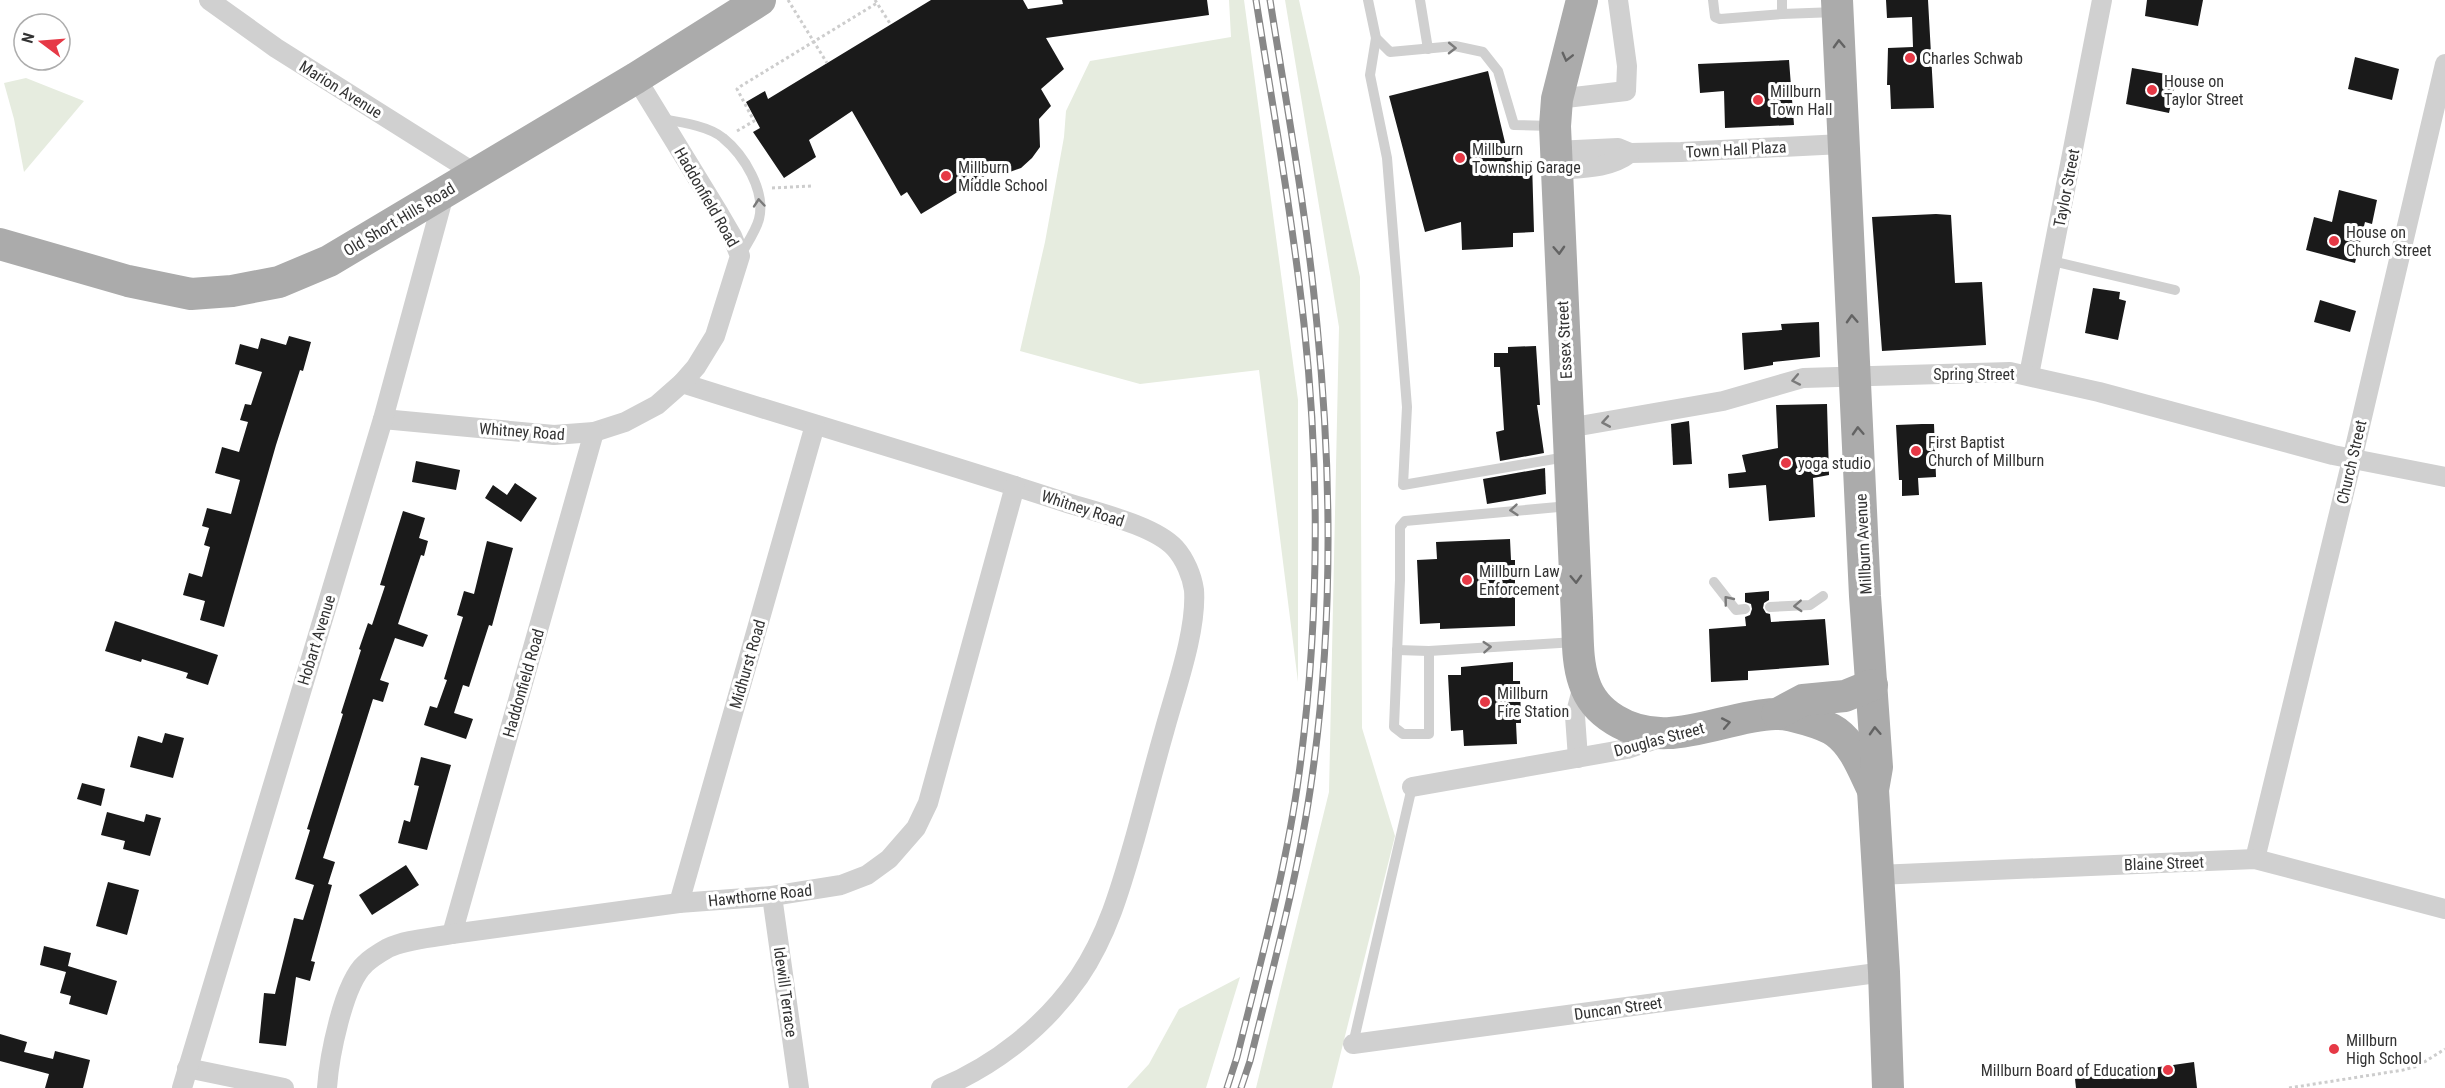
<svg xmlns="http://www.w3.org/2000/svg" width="2445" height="1088" viewBox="0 0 2445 1088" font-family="'Roboto Condensed',sans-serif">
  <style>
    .green { fill: #e6ecdf }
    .building { fill: #1a1a1a }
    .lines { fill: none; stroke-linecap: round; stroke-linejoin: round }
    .path { stroke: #cdcdcd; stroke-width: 3; stroke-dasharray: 3 3; stroke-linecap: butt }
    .lane { stroke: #d0d0d0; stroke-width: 10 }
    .street { stroke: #d0d0d0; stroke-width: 20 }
    .primary { stroke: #ababab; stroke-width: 32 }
    .rail-casing { stroke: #888; stroke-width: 7 }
    .rail { stroke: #fff; stroke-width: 4.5; stroke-dasharray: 14; stroke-linecap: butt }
    .oneway { stroke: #636363 }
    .oneway2 { stroke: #7a7a7a }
    .poi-dot { fill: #e63946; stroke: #fff; stroke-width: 2 }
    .labels { text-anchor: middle; stroke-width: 6; stroke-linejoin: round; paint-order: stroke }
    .poi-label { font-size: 16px; fill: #333; stroke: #fff; text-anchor: start }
    .street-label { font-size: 16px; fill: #333; stroke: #fff }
  </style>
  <rect width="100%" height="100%" fill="#fff"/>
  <!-- green -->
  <g class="green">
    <polygon points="1229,0 1244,0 1298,400 1298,682 1259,370 1140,384 1020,351 1045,242 1064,137 1066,111 1090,61 1231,37"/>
    <polygon points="1285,0 1299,0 1360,277 1362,728 1395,836 1332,1088 1256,1088 1329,792 1339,327"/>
    <polygon points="26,78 84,101 24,172 14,119 4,83"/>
    <polygon points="1240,977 1206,1088 1127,1088 1149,1064 1179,1009"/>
  </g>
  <!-- building -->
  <g class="building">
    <polygon points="931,0 1023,0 1028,9 1063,4 1062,0 1207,0 1209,15 1046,38 1064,69 1041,89 1051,106 1039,119 1040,147 1032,158 1021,168 1007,173 997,175 991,172 921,214 907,192 901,196 852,111 809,140 816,157 784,178 753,132 760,128 746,102 765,91 768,99"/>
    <polygon points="1886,0 1928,0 1934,108 1891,109 1890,85 1887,85 1888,48 1913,47 1912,17 1887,18"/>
    <polygon points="2147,0 2203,0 2198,26 2145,16"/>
    <polygon points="2355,57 2399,69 2392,100 2348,89"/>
    <polygon points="1789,60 1794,125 1725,128 1724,91 1700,93 1698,64"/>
    <polygon points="2132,68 2177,76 2169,113 2126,104"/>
    <polygon points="1488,71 1508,155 1514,156 1515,161 1532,161 1534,232 1513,233 1513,247 1462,250 1461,222 1425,232 1389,96"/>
    <polygon points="2339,190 2377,200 2372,224 2365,222 2355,263 2306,250 2314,217 2332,222"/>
    <polygon points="1936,214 1951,215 1955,283 1982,282 1986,345 1882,351 1872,217"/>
    <polygon points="2093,288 2120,292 2119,299 2126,301 2118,340 2085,333"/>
    <polygon points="2320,300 2356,311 2350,332 2314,322"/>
    <polygon points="1819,322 1820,357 1773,362 1773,365 1744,370 1742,333 1782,330 1781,324"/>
    <polygon points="289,336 311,342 303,371 300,370 276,445 224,627 200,620 205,601 183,595 189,573 202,577 210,547 204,545 209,528 202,526 207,508 231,514 240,480 215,473 222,447 239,452 248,422 240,420 245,404 251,405 262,372 235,364 240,344 258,349 261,338 286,345"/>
    <polygon points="1536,346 1540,405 1537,405 1544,453 1500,461 1496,432 1504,430 1500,367 1494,367 1494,353 1508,353 1508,347"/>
    <polygon points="1827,404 1829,475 1813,478 1815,517 1769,521 1766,485 1729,488 1728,474 1746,472 1742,455 1778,448 1776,405"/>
    <polygon points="1689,421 1692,464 1673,465 1671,424"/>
    <polygon points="1922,424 1934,424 1936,477 1918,478 1919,495 1902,496 1902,480 1899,480 1896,425"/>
    <polygon points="416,461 460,470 456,490 412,482"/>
    <polygon points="1545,468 1546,494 1487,504 1483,479"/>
    <polygon points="515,483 537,498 521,522 485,498 493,485 507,495"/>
    <polygon points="403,511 425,518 419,538 428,541 424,556 421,555 398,624 428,635 423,647 395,638 380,680 389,683 383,702 373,699 323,858 335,862 328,884 332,885 311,961 315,962 310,981 296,977 286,1046 259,1043 264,993 275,994 294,918 303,920 314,885 295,879 310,830 307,829 343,714 341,713 361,650 359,649 368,623 372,625 385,586 380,585"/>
    <polygon points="1510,539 1511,560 1515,560 1515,626 1440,629 1440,623 1420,624 1417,560 1437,559 1436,542"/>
    <polygon points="487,541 513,548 492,626 489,625 469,687 463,685 454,713 473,719 466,739 424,725 430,706 437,708 447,680 444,679 463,617 457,615 464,591 474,594"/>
    <polygon points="1769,591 1769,600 1764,603 1763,608 1766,613 1770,614 1771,622 1825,619 1829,665 1748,671 1748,680 1711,682 1709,629 1746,626 1745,617 1750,615 1752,609 1751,604 1745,602 1745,593"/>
    <polygon points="115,621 218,655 208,685 186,678 188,673 142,659 141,662 105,651"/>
    <polygon points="1513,662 1513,681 1520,681 1521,723 1516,723 1517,744 1464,746 1463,730 1451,731 1448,675 1461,675 1461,667"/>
    <polygon points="165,733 184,738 173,778 130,767 138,736 162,743"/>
    <polygon points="421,757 451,765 427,850 398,843 404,820 410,822 419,786 414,785"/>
    <polygon points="82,783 105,789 101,806 77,799"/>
    <polygon points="107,812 144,822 146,814 161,818 150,856 123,849 125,841 101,835"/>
    <polygon points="406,865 419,885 372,915 359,895"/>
    <polygon points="108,882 139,890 127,935 96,926"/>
    <polygon points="44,946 71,953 68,966 117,981 107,1015 69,1004 71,996 60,993 66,972 40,965"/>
    <polygon points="0,1034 27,1042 24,1052 53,1059 55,1051 90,1060 83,1088 45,1088 49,1074 0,1061"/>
    <polygon points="2194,1062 2197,1088 2076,1088 2075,1079"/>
  </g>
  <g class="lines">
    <!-- path -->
    <g class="path">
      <polyline points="788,0 827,63"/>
      <polyline points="875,0 891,25"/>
      <polyline points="737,131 754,121 737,89 741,86 877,3"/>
      <polyline points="772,188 811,186"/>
      <polyline points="2289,1088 2403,1070 2418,1066 2445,1049"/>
    </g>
    <!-- lane -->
    <g class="lane">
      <polyline points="1368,0 1376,38 1390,52 1455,46 1483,52 1498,71 1514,125 1553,126"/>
      <polyline points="1420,0 1428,49"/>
      <polyline points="1713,0 1715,17 1720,19 1782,14 1782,0"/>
      <polyline points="1782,14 1836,12"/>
      <polyline points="1376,38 1370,75 1387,158 1407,407 1403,485 1566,457"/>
      <path d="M 662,119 C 680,122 709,126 723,138 C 744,155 766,191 759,219 C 756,231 746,245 740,256"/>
      <polyline points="2052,261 2175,290"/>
      <polyline points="1714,582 1736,610 1745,609"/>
      <polyline points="1770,607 1810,605 1823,596"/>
      <polyline points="1397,650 1429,651 1575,642"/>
      <polyline points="1429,651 1429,734 1403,734 1394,727 1400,580 1400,527 1405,521 1569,506"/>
      <polyline points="1353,1044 1412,787"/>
    </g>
    <!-- street -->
    <g class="street">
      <polyline points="209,0 276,48 476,174"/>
      <polyline points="1557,99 1626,91 1627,66 1618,0"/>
      <polyline points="1555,151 1618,148 1630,153 1681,152 1842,144"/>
      <path d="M 1555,170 C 1581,168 1610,169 1630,153"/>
      <polyline points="2029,375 2102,0"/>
      <path d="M 682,383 C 807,423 933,459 1058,500 C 1090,511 1153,524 1175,548 C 1185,559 1192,576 1194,590 C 1197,631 1175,691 1164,732 C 1154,767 1145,802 1135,838 C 1121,887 1108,934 1079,977 C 1045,1026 996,1065 941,1088"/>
      <polyline points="383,419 554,435 594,432 625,422 657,405 682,383 696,367 715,336 740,256 732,236 718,212 636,78"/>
      <polyline points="1568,428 1723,401 1803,378 2010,372 2099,392 2333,455 2445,477"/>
      <polyline points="1578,758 1575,716 1584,682"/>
      <polyline points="1412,787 1627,749 1662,737"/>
      <polyline points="2255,859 2352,460 2445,64"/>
      <polyline points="1877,875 2255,859 2445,909"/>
      <polyline points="772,896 799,1088"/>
      <polyline points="679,903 815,425"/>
      <polyline points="452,934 594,432"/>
      <polyline points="1353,1044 1884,972"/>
      <polyline points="187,1068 284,1088"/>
      <polyline points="182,1088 383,419 445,191"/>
      <path d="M 327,1088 C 329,1058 343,984 365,964 C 371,958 381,952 388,948 C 407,939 432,938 452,934 L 679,903 L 772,896 L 841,885 L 867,875 L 889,859 L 916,828 L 928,803 L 1015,486"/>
    </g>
    <!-- primary -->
    <g class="primary">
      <path d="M 1582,0 L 1557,99 L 1555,126 L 1577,618 C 1578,639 1577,662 1584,682 C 1589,698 1600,711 1615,720 C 1667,752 1721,716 1775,714 C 1789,713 1825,724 1836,732 C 1855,746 1863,770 1873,790"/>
      <polyline points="1837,0 1865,596 1877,767 1873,790 1884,972 1888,1088"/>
      <polyline points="0,244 128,281 191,294 232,291 279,282 329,261 636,78 760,0"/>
      <polyline points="1777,714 1803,700 1845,696 1872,685"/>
    </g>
    <defs>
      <g id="rail">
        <path d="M 1227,1088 L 1237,1057 C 1260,964 1286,870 1299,774 C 1319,626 1320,472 1304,324 C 1292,216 1273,108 1256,0"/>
        <path d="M 1241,1088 L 1250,1061 C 1273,967 1299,873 1312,777 C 1333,628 1332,475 1317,325 C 1307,216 1287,108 1270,0"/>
      </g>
    </defs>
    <!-- rail casing -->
    <use href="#rail" class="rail-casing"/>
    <!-- rail -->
    <use href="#rail" class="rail"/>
  </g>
  <!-- one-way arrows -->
  <defs><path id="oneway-chevron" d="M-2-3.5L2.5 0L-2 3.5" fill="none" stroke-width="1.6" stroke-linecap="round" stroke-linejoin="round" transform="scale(1.5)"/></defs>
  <g class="oneway">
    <use href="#oneway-chevron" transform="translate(1839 44) rotate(-92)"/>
    <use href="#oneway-chevron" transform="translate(1567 57) rotate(104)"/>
    <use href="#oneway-chevron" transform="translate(1559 250) rotate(87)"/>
    <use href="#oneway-chevron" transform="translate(1852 319) rotate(-93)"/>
    <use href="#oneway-chevron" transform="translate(1858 431) rotate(-93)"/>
    <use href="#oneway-chevron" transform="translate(1576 579) rotate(88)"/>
    <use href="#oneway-chevron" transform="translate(1726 723) rotate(-11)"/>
    <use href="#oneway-chevron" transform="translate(1875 731) rotate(-93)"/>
  </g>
  <g class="oneway2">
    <use href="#oneway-chevron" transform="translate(1452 48) rotate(1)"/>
    <use href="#oneway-chevron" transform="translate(759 203) rotate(-95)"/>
    <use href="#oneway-chevron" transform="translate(1796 380) rotate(169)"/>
    <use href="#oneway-chevron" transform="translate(1606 422) rotate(170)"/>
    <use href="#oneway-chevron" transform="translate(1514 510) rotate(175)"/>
    <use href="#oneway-chevron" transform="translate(1728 600) rotate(-129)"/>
    <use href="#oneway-chevron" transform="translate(1798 606) rotate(177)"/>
    <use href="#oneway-chevron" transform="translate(1487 647) rotate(-4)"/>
  </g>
  <!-- markers -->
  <g class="poi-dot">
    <circle cx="1910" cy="58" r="6"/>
    <circle cx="2152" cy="90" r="6"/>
    <circle cx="1758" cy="100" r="6"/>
    <circle cx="1460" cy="158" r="6"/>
    <circle cx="946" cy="176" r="6"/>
    <circle cx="2334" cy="241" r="6"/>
    <circle cx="1916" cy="451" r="6"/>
    <circle cx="1786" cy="463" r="6"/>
    <circle cx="1467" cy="580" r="6"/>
    <circle cx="1485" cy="702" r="6"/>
    <circle cx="2334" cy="1049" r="6"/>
    <circle cx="2168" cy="1070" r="6"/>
  </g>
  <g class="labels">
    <!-- poi labels -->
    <g class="poi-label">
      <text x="1922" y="64">Charles Schwab</text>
      <text x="2164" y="87">House on<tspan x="2164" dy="18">Taylor Street</tspan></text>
      <text x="1770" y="97">Millburn<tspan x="1770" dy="18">Town Hall</tspan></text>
      <text x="1472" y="155">Millburn<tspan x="1472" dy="18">Township Garage</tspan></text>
      <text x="958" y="173">Millburn<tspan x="958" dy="18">Middle School</tspan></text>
      <text x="2346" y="238">House on<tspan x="2346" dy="18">Church Street</tspan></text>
      <text x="1928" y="448">First Baptist<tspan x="1928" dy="18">Church of Millburn</tspan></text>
      <text x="1798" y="469">yoga studio</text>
      <text x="1479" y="577">Millburn Law<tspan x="1479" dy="18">Enforcement</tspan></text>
      <text x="1497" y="699">Millburn<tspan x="1497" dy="18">Fire Station</tspan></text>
      <text x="2346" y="1046">Millburn<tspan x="2346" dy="18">High School</tspan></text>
      <text x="2156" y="1076" text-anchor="end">Millburn Board of Education</text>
    </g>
    <!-- street labels -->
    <g class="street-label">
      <text transform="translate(341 89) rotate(32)" y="6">Marion Avenue</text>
      <text transform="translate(1736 149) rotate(-3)" y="6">Town Hall Plaza</text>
      <text transform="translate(2066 188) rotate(-79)" y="6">Taylor Street</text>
      <text transform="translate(707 197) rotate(60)" y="6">Haddonfield Road</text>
      <text transform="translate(399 219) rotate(-31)" y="6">Old Short Hills Road</text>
      <text transform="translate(1564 340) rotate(-93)" y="6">Essex Street</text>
      <text x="1974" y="380">Spring Street</text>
      <text transform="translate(522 431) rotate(4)" y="6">Whitney Road</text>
      <text transform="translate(2351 462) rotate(-77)" y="6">Church Street</text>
      <text transform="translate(1083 508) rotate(18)" y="6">Whitney Road</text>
      <text transform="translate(1863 544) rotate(-93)" y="6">Millburn Avenue</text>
      <text transform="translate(316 640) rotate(-73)" y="6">Hobart Avenue</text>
      <text transform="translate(747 664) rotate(-74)" y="6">Midhurst Road</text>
      <text transform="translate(523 683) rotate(-74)" y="6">Haddonfield Road</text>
      <text transform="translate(1659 739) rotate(-15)" y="6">Douglas Street</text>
      <text transform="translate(2164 863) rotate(-2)" y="6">Blaine Street</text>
      <text transform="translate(760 895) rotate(-6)" y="6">Hawthorne Road</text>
      <text transform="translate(786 992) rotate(82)" y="6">Idewill Terrace</text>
      <text transform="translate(1618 1008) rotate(-8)" y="6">Duncan Street</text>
    </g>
  </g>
  <!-- north arrow -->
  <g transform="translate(42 42) rotate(286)"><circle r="28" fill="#ffffff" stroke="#adadad" stroke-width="1.5"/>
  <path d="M0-4.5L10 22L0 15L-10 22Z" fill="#e63946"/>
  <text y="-9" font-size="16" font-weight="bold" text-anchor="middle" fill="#333333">N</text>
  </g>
</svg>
